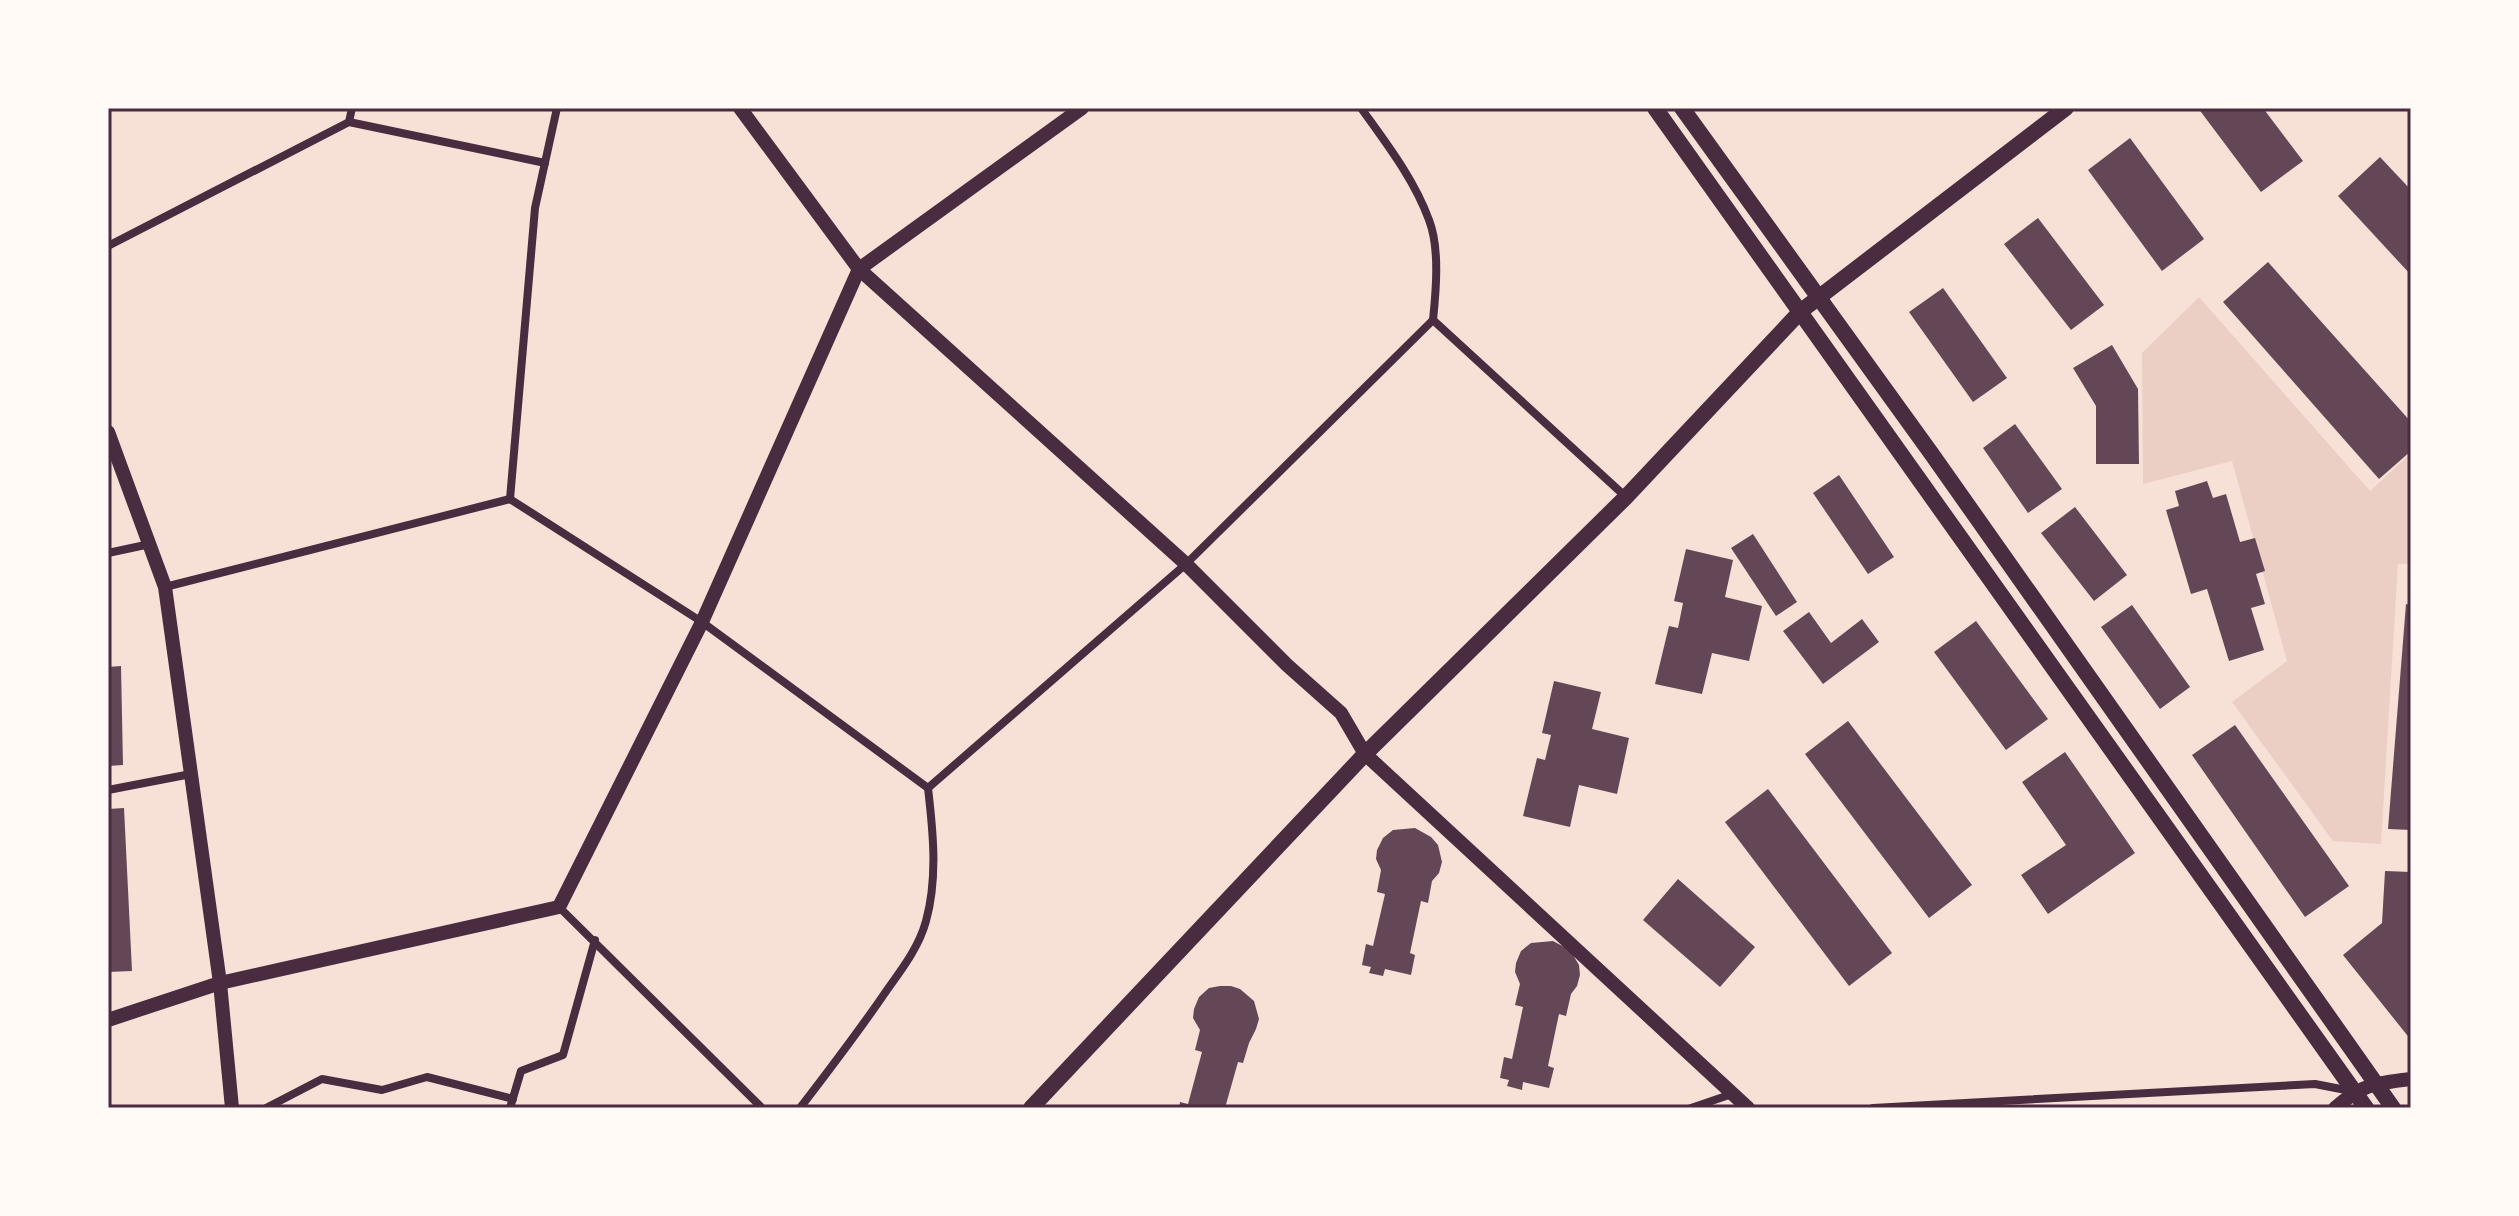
<svg xmlns="http://www.w3.org/2000/svg" width="2519" height="1216" viewBox="0 0 2519 1216" font-family="'Exo 2',sans-serif">
  <style>
    .green { fill: #ebcfc5 }
    .building { fill: #644757 }
    .lines { fill: none; stroke-linecap: round; stroke-linejoin: round }
    .minor { stroke: #4a2c40; stroke-width: 8 }
    .tertiary { stroke: #4a2c40; stroke-width: 14 }
    .secondary { stroke: #4a2c40; stroke-width: 16 }
    .neatline { fill: none; stroke: #4a2c40; stroke-width: 3 }
  </style>
  <rect width="100%" height="100%" fill="#f7e1d7"/>
  <!-- green -->
  <polygon class="green" points="2199,297 2370,491 2411,453 2411,564 2398,564 2381,844 2333,841 2232,702 2287,661 2232,461 2143,484 2142,353"/>
  <!-- building -->
  <g class="building">
    <polygon points="2198,108 2263,108 2303,161 2261,192"/>
    <polygon points="2130,138 2204,239 2162,271 2088,170"/>
    <polygon points="2380,157 2411,190 2411,275 2338,196"/>
    <polygon points="2038,218 2104,305 2071,330 2004,244"/>
    <polygon points="2268,262 2411,422 2411,451 2379,479 2223,302"/>
    <polygon points="1943,288 2007,378 1973,402 1909,312"/>
    <polygon points="2112,345 2138,389 2139,464 2096,464 2096,406 2073,368"/>
    <polygon points="2015,424 2062,489 2028,513 1983,448"/>
    <polygon points="1839,475 1894,557 1868,574 1813,493"/>
    <polygon points="2207,481 2213,498 2226,494 2240,542 2255,538 2265,571 2256,574 2265,604 2251,608 2264,650 2229,661 2207,589 2191,594 2166,510 2179,506 2175,491"/>
    <polygon points="2075,507 2127,575 2094,601 2041,533"/>
    <polygon points="1753,534 1797,602 1776,616 1731,548"/>
    <polygon points="1686,549 1733,560 1725,597 1762,606 1749,661 1712,653 1702,694 1655,684 1669,626 1678,628 1683,603 1674,601"/>
    <polygon points="2406,604 2411,605 2411,830 2388,829"/>
    <polygon points="2132,605 2190,687 2160,709 2101,627"/>
    <polygon points="1809,612 1831,643 1862,619 1879,642 1823,684 1783,631"/>
    <polygon points="1976,621 2048,719 2006,750 1934,652"/>
    <polygon points="121,666 123,765 108,766 108,667"/>
    <polygon points="1554,681 1601,692 1592,729 1629,738 1617,794 1579,785 1570,827 1523,816 1537,758 1545,760 1551,735 1542,733"/>
    <polygon points="1848,721 1972,885 1929,918 1805,754"/>
    <polygon points="2235,725 2349,886 2305,917 2192,755"/>
    <polygon points="2065,752 2135,853 2048,914 2021,875 2066,845 2022,782"/>
    <polygon points="1768,789 1892,953 1849,986 1725,822"/>
    <polygon points="124,808 132,971 108,972 108,809"/>
    <polygon points="1415,828 1431,837 1438,845 1442,862 1439,873 1432,881 1428,903 1421,901 1410,953 1415,955 1411,975 1385,969 1383,976 1369,973 1371,967 1362,965 1366,944 1373,946 1385,894 1377,892 1381,870 1376,859 1377,850 1383,838 1393,830"/>
    <polygon points="2385,871 2411,872 2411,1040 2343,955 2382,923"/>
    <polygon points="1678,879 1755,947 1720,987 1643,920"/>
    <polygon points="1553,941 1570,950 1579,965 1580,975 1577,986 1571,994 1566,1016 1559,1014 1548,1066 1554,1068 1549,1088 1523,1082 1522,1090 1507,1086 1509,1080 1500,1078 1504,1057 1512,1059 1523,1007 1515,1005 1520,984 1515,972 1516,963 1521,951 1531,943"/>
    <polygon points="1220,986 1231,986 1240,989 1254,1001 1259,1019 1256,1029 1249,1043 1243,1063 1238,1062 1225,1108 1179,1108 1180,1102 1188,1104 1202,1052 1195,1050 1200,1030 1193,1018 1194,1009 1199,997 1209,988"/>
  </g>
  <g class="lines">
    <!-- minor -->
    <g class="minor">
      <polyline points="349,122 352,108"/>
      <polyline points="108,246 349,122 545,163"/>
      <polyline points="1433,320 1626,497"/>
      <polyline points="510,499 535,208 557,108"/>
      <polyline points="108,553 150,544"/>
      <path d="M 165,587 L 510,499 L 702,622 L 928,788 C 933,831 938,878 926,921 C 919,947 902,969 887,990 C 859,1031 830,1069 800,1108"/>
      <path d="M 928,788 L 1186,564 L 1433,320 C 1436,291 1440,248 1429,220 C 1414,179 1386,143 1361,108"/>
      <polyline points="108,790 191,774"/>
      <polyline points="559,907 762,1108"/>
      <polyline points="266,1108 322,1079 382,1090 427,1077 513,1099"/>
      <polyline points="510,1108 521,1071 563,1055 595,940"/>
      <polyline points="1691,1108 1732,1094"/>
      <polyline points="1873,1108 2315,1084 2351,1091"/>
    </g>
    <!-- tertiary -->
    <g class="tertiary">
      <polyline points="740,108 859,269 1186,564 1287,665 1341,713 1365,754 1748,1108"/>
      <polyline points="108,432 165,587 220,983 232,1108"/>
      <polyline points="108,1020 220,983 559,907 702,622 859,269 1082,108"/>
      <path d="M 2335,1108 C 2363,1084 2375,1083 2411,1079"/>
    </g>
    <!-- secondary -->
    <g class="secondary">
      <polyline points="1655,108 2366,1108"/>
      <polyline points="1682,108 1931,453 2393,1108"/>
      <polyline points="1031,1108 1365,754 1626,497 1801,311 2066,108"/>
    </g>
  </g>
  <!-- border -->
  <rect width="2519" height="1216" fill="none" stroke="#fffaf5" stroke-width="220"/>
  <rect x="110" y="110" width="2299" height="996" class="neatline"/>
</svg>
